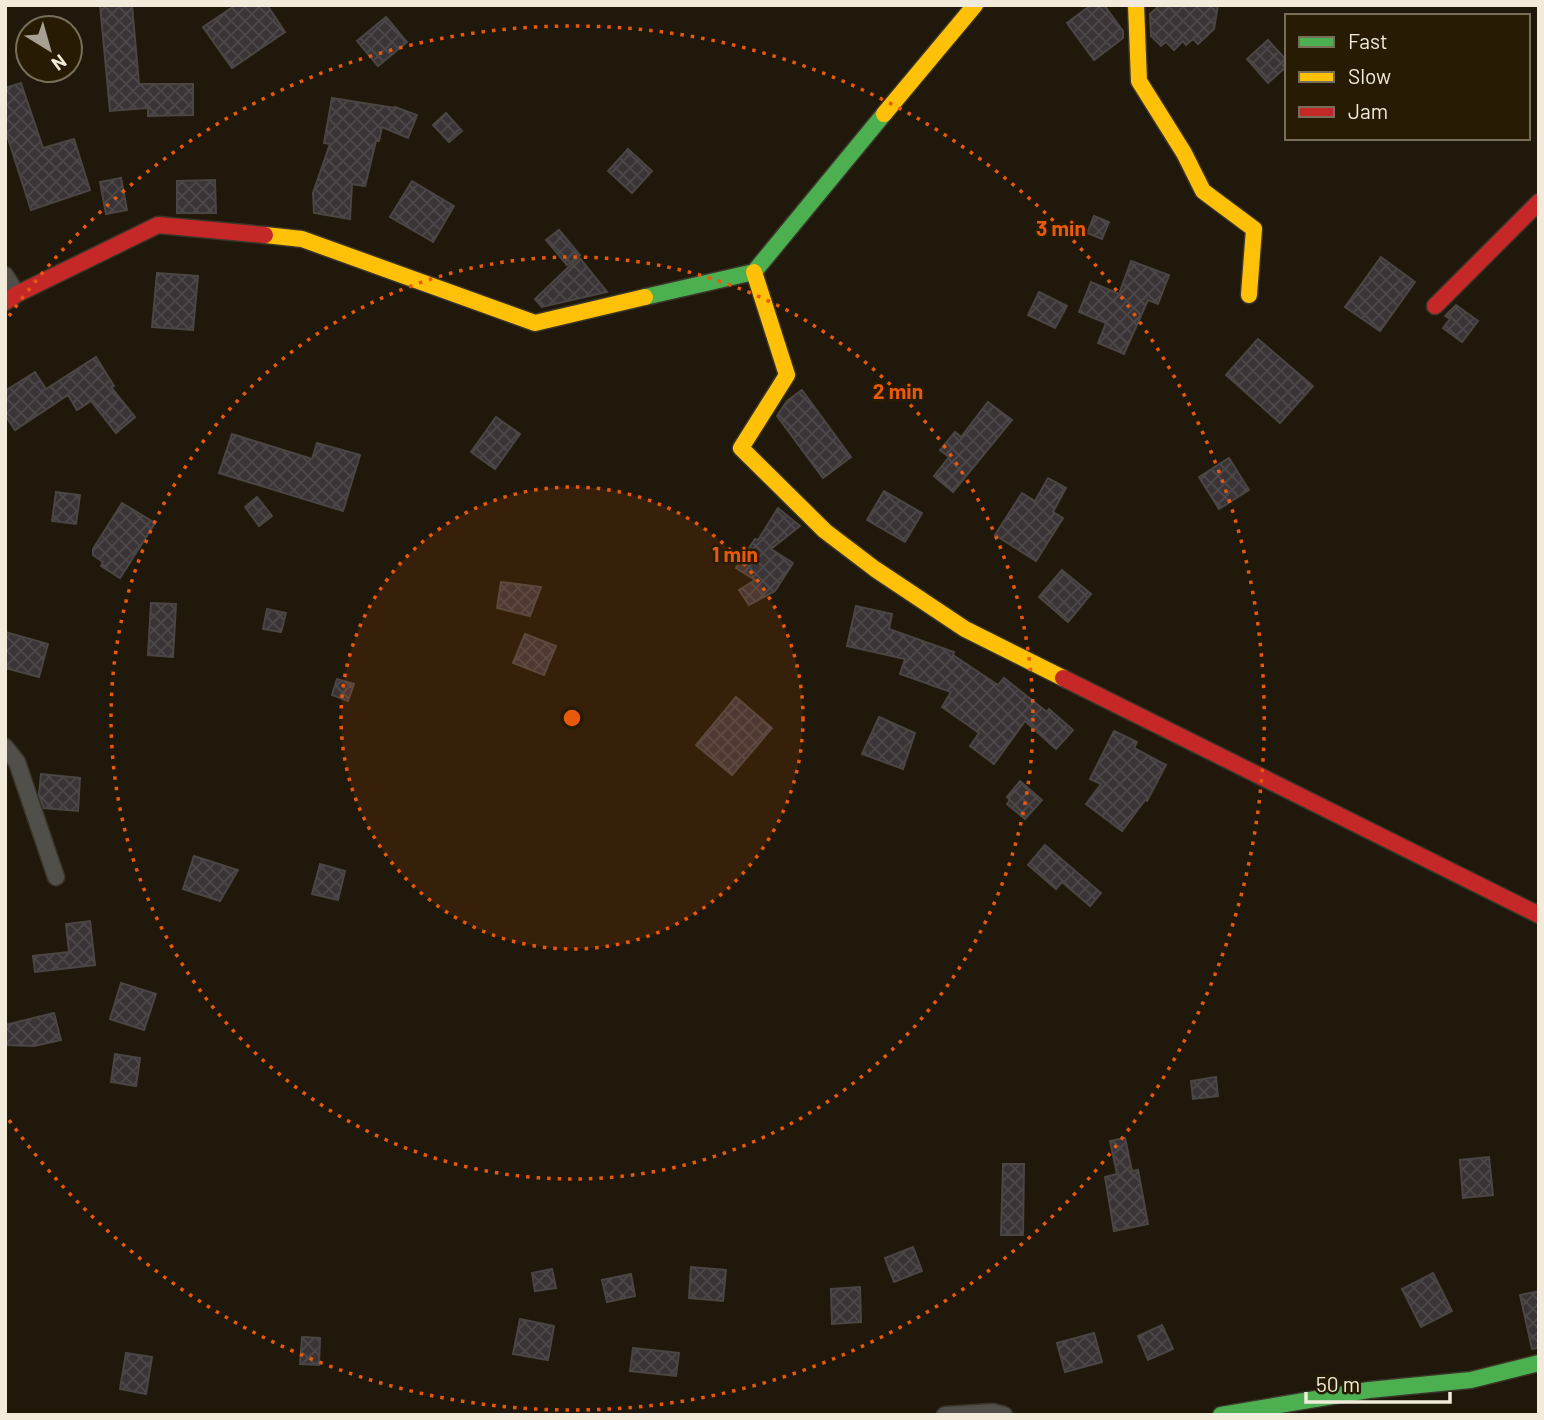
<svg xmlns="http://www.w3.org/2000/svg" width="1544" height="1420" viewBox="0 0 1544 1420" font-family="Barlow,sans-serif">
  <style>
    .building { fill: url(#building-cross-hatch); stroke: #4a4644; stroke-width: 2 }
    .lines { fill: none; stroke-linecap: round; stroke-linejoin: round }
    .street-casing { stroke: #3b352a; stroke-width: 19 }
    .fast-casing { stroke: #3b352a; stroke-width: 19 }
    .slow-casing { stroke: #3b352a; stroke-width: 19 }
    .jam-casing { stroke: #3b352a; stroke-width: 19 }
    .street { stroke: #514f49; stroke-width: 16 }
    .fast { stroke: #4caf50; stroke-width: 16 }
    .slow { stroke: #ffc107; stroke-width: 16 }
    .jam { stroke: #c62828; stroke-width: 16 }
    .ring { fill: none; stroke: #e8590c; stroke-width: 3.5; stroke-dasharray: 3.5 7 }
    .centre { fill: #e8590c; stroke: #271c03; stroke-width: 3.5 }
    .ring-label { font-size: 21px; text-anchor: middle; font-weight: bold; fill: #e8590c; stroke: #271c03; stroke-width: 5; stroke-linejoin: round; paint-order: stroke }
  </style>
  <defs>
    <pattern id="building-cross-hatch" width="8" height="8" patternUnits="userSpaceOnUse" patternTransform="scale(1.75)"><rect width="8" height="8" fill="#3a3437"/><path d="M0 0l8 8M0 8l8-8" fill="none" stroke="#4d484a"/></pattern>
  </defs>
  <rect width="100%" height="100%" fill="#1f180b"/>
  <!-- building -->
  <g class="building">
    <polygon points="100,5 132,5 139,84 193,84 193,115 148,116 148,108 110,111"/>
    <polygon points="236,5 267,5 285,32 232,68 203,27"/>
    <polygon points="1091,5 1104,5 1123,31 1123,38 1094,60 1067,23"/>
    <polygon points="1160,5 1218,5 1214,29 1198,44 1193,39 1186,45 1183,41 1174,50 1166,42 1161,46 1151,36 1150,14"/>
    <polygon points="386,17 407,42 378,66 357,41"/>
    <polygon points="1268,40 1287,61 1287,66 1268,83 1247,59"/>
    <polygon points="21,83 43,148 74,139 90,190 31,210 5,129 5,88"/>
    <polygon points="332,98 395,108 395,107 417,115 408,138 382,127 379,141 376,141 365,186 352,184 350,219 314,213 313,193 330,144 324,143"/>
    <polygon points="446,113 462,131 449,142 433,125"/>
    <polygon points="628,149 652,171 632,193 608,171"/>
    <polygon points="121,178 127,210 106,214 100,182"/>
    <polygon points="215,180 216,213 177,213 177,181"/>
    <polygon points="412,181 454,206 433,242 390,217"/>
    <polygon points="1094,216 1109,222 1102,239 1087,233"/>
    <polygon points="559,230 580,255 567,265 546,240"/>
    <polygon points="579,257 607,292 542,307 535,299"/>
    <polygon points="1381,257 1415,282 1380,331 1345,307"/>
    <polygon points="1131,261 1169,275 1158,304 1148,300 1124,354 1098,343 1106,323 1079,312 1091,282 1119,294"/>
    <polygon points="157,273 198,276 193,330 152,327"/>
    <polygon points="1039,292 1067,306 1055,328 1028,315"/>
    <polygon points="1456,305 1478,321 1462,342 1443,328 1450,319 1445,316"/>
    <polygon points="1258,339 1313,386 1280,423 1226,375"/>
    <polygon points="96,357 114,386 111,387 135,417 116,433 91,401 77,410 68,395 15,430 5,415 5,391 35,372 46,389"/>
    <polygon points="802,390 851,457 823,478 777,416 787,401"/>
    <polygon points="988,402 1012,420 953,492 934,476 949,457 940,450 955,432 961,437"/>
    <polygon points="496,417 520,434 495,469 471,452"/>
    <polygon points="232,434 312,459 317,443 360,455 343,511 219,473"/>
    <polygon points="1229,458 1249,490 1219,509 1199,477"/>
    <polygon points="1048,478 1066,488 1053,512 1063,518 1036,561 995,535 1022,493 1035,501"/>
    <polygon points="884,491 922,513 905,542 867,520"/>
    <polygon points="56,492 80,495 76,524 52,521"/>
    <polygon points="257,497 272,516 259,526 245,507"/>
    <polygon points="122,503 155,523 120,578 101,566 103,562 93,555 93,549"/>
    <polygon points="778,508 800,526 771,549 793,563 775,591 749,605 739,590 755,580 736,568 755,539 758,540"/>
    <polygon points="1062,570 1091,594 1068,622 1039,597"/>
    <polygon points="501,582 541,587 530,616 497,608"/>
    <polygon points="151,603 176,604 173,657 148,655"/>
    <polygon points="856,606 892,614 889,629 954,652 953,655 998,685 1004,678 1047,712 1049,709 1073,730 1056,749 1025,721 994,764 970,746 979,733 942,707 951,692 900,674 905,659 847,646"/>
    <polygon points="267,609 286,613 281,632 263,629"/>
    <polygon points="5,632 48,644 39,677 5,668"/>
    <polygon points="525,634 556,646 544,675 513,663"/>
    <polygon points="337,679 354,684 348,701 332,695"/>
    <polygon points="736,697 772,728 732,775 696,745"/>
    <polygon points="879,717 915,733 903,769 862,754"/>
    <polygon points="1114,731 1137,742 1134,748 1166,765 1147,801 1145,800 1122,831 1086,804 1101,784 1090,779"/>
    <polygon points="41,774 80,778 78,811 44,808 39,795"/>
    <polygon points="1020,781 1042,800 1025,819 1007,804 1010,800 1007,797"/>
    <polygon points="1045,845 1101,893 1090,906 1062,882 1056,889 1028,865"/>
    <polygon points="194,856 238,870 220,901 183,889"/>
    <polygon points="320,864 345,871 338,900 312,894"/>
    <polygon points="90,921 95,965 35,972 33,956 69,952 66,924"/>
    <polygon points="121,983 156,994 144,1030 110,1019"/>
    <polygon points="54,1013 61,1040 34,1046 5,1045 5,1025"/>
    <polygon points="115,1054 140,1058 136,1086 111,1082"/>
    <polygon points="1216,1077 1218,1096 1193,1099 1191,1081"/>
    <polygon points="1125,1138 1132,1171 1138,1170 1148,1224 1114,1231 1105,1177 1117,1174 1110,1141"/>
    <polygon points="1489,1157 1493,1195 1463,1198 1460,1160"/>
    <polygon points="1003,1164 1024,1164 1023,1235 1001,1235"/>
    <polygon points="913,1247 922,1271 894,1282 885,1258"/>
    <polygon points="691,1267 726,1270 723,1301 689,1298"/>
    <polygon points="552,1269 556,1288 535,1291 532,1273"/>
    <polygon points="1433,1273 1452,1311 1421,1327 1402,1289"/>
    <polygon points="631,1274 635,1296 607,1302 602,1280"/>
    <polygon points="860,1287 861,1322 832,1324 831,1289"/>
    <polygon points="1539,1291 1539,1348 1532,1349 1520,1295"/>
    <polygon points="520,1319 554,1326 548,1360 513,1354"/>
    <polygon points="1162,1325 1173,1349 1148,1360 1138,1336"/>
    <polygon points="1094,1333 1102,1362 1065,1372 1057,1343"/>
    <polygon points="302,1337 320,1338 319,1365 300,1364"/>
    <polygon points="633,1348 679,1353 676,1376 630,1371"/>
    <polygon points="126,1353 152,1357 146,1394 120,1389"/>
  </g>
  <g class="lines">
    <defs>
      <g id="street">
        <polyline points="5,275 17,294"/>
        <polyline points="5,747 17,762 56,877"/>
        <polyline points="945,1415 993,1412 1004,1415"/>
      </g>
      <g id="fast">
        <polyline points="645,297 754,272 884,114"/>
        <polyline points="1221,1415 1369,1390 1471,1380 1539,1363"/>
      </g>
      <g id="slow">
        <polyline points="1136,5 1139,81 1184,153 1203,191 1254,229 1249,295"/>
        <polyline points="884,114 975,5"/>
        <polyline points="265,235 302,239 535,323 645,297"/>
        <polyline points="754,272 787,375 741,448 825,531 875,569 965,629 1063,678"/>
      </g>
      <g id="jam">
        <polyline points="5,302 17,294 158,225 265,235"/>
        <polyline points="1435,306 1539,202"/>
        <polyline points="1063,678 1539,915"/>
      </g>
    </defs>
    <!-- street casing -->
    <use href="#street" class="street-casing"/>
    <!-- fast casing -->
    <use href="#fast" class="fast-casing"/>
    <!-- slow casing -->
    <use href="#slow" class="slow-casing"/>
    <!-- jam casing -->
    <use href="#jam" class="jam-casing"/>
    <!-- street -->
    <use href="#street" class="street"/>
    <!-- fast -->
    <use href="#fast" class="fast"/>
    <!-- slow -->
    <use href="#slow" class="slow"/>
    <!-- jam -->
    <use href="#jam" class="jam"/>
  </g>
  <!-- distance rings -->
  <circle cx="572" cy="718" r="231" fill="#e8590c" fill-opacity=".12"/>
  <g class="ring">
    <circle cx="572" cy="718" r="231"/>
    <circle cx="572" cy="718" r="461"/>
    <path d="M9 316A692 692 0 1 1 9 1120"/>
  </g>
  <circle cx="572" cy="718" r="10" class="centre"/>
  <g class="ring-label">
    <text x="1061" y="236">3 min</text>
    <text x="898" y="399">2 min</text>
    <text x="735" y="562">1 min</text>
  </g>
  <!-- border -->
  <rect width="1544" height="1420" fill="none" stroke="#f2ebdc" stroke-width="14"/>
  <!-- legend -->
  <rect x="1285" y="14" width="245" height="126" fill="#271c03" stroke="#786f5a" stroke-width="2"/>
  <rect x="1299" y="37" width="35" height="10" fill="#4caf50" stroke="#786f5a" stroke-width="2"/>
  <text x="1348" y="49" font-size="21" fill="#f2ebdc">Fast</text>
  <rect x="1299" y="72" width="35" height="10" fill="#ffc107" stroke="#786f5a" stroke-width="2"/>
  <text x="1348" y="84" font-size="21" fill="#f2ebdc">Slow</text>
  <rect x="1299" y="107" width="35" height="10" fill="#c62828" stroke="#786f5a" stroke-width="2"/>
  <text x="1348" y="119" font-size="21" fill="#f2ebdc">Jam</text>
  <!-- north arrow -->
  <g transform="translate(49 49) rotate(143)"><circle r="33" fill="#271c03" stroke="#786f5a" stroke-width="2"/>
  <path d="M0-5L12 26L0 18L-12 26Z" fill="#a8a193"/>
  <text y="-10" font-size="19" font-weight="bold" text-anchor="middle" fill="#f2ebdc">N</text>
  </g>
  <!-- scale -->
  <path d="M1306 1392v10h144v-10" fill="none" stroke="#f2ebdc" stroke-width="3.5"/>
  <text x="1316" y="1392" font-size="21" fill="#f2ebdc" stroke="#271c03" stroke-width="5" paint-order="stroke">50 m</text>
</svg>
